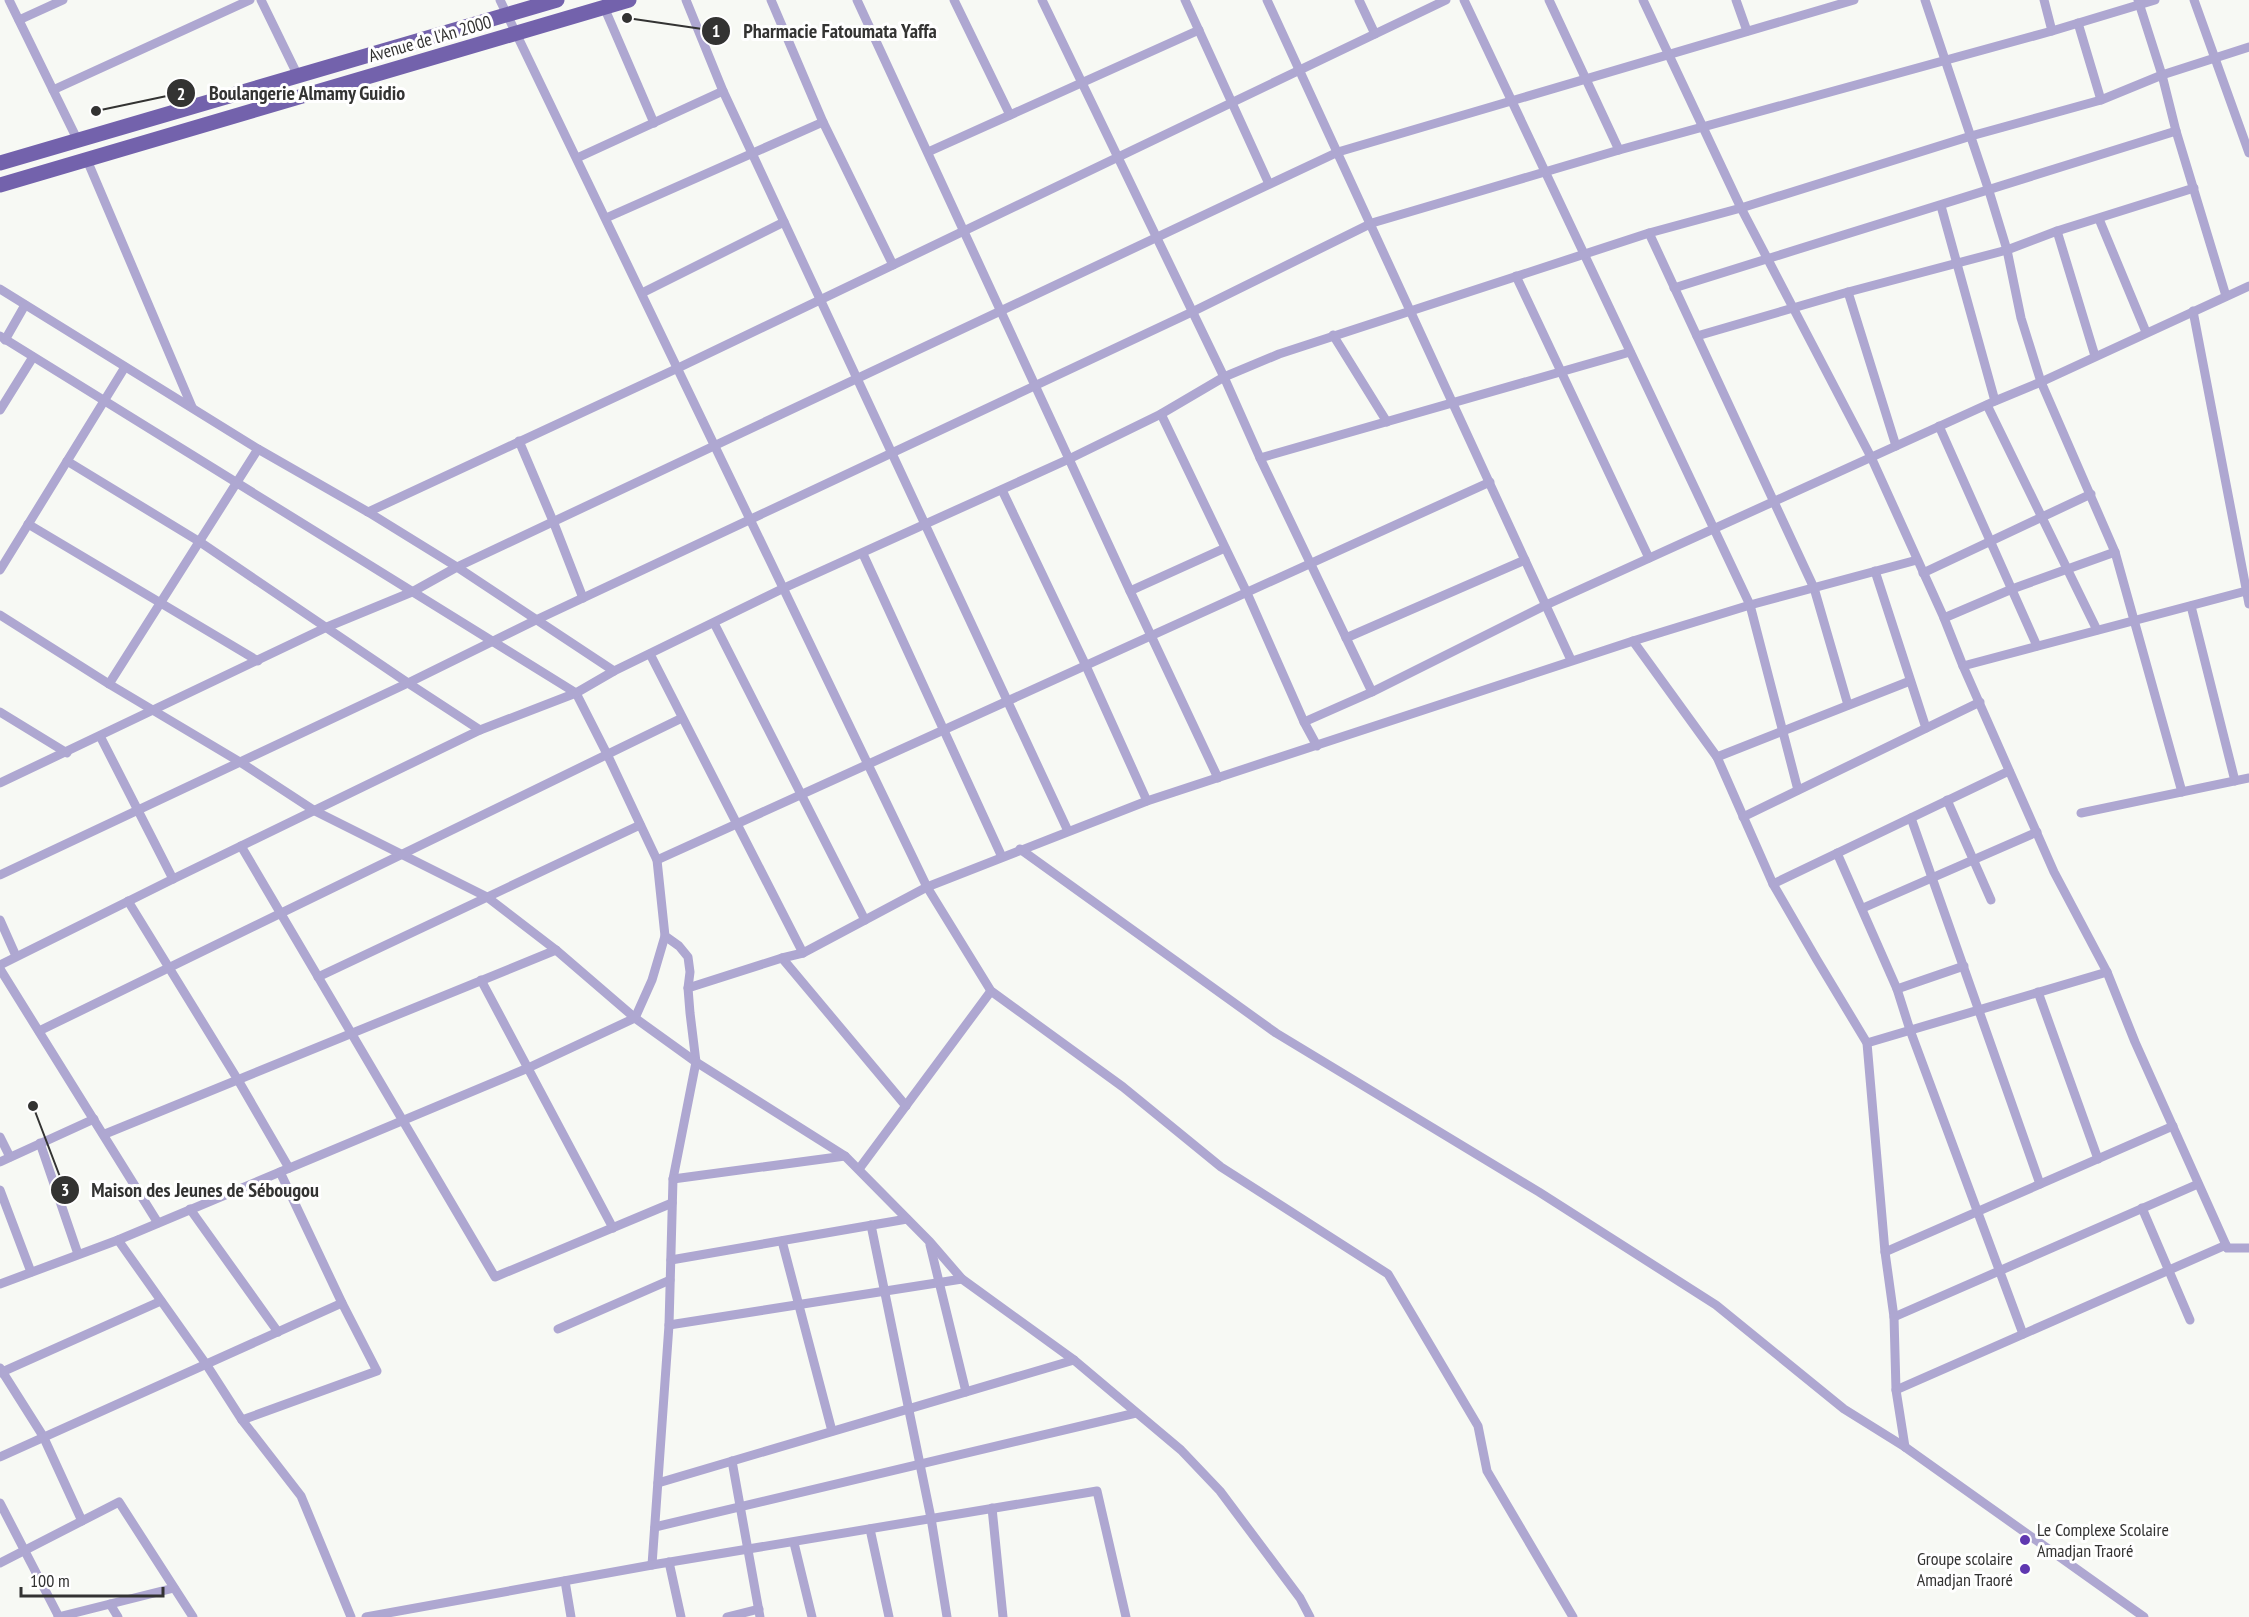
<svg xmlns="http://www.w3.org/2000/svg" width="2249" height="1617" viewBox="0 0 2249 1617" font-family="'PT Sans Narrow',sans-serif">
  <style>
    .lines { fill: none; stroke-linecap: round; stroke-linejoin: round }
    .street { stroke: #aea7d1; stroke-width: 9 }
    .primary { stroke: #7362ac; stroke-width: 15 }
    .poi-dot { fill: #5f38b0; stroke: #fff; stroke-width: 2 }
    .labels { text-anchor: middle; stroke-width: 6; stroke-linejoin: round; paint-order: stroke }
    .street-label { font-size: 18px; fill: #333332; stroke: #fff }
    .poi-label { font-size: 18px; fill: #333332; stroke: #fff; text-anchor: start }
    .leader { fill: none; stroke: #333332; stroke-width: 2 }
    .callout-dot { fill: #333332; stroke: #fff; stroke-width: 2 }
    .mark-label { font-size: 18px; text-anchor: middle; font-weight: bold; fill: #fff }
    .callout-label { font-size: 20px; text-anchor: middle; font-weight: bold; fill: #333332; stroke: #fff; stroke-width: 6; stroke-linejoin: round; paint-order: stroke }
  </style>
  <rect width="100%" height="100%" fill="#f7f9f4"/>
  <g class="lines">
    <!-- street -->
    <g class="street">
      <polyline points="9,0 77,139"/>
      <polyline points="261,0 298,76"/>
      <polyline points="500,0 927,887 991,991 1123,1087 1221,1167 1388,1274 1478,1426 1487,1471 1573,1617"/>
      <polyline points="686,0 723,91 1068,831"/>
      <polyline points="771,0 823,122 893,265"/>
      <polyline points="857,0 1130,591 1218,778"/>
      <polyline points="954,0 1010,115"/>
      <polyline points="1042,0 1224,377 1260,458 1372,692"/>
      <polyline points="1185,0 1269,184"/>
      <polyline points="1267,0 1571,660"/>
      <polyline points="1359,0 1375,34"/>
      <polyline points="1464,0 1750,605 1798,790"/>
      <polyline points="1549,0 1619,150"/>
      <polyline points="1643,0 1741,208 1871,457 1944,618 1963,666 2054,872 2107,972 2135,1042 2226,1245 2227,1248 2249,1248"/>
      <polyline points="1736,0 1747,31"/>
      <polyline points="1925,0 1989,191 2007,250 2021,318 2041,382 2115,552 2182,792"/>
      <polyline points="2044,0 2052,31"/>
      <polyline points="2138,0 2162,75 2176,131 2226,296"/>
      <polyline points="2194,0 2249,153"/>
      <polyline points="604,7 654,123"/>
      <polyline points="19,20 63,0"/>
      <polyline points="2078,23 2101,100"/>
      <polyline points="53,90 250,0"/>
      <polyline points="928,152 1199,30"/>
      <polyline points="577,158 723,91"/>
      <polyline points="87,160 192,407"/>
      <polyline points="1941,206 1995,401"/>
      <polyline points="606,218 823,122"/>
      <polyline points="2099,219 2146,332"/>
      <polyline points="2057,231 2095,356"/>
      <polyline points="1649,233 1814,588 1848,705"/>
      <polyline points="1516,276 1649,558"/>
      <polyline points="1674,288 2176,131"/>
      <polyline points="0,289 258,449 368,512 457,567 614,671"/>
      <polyline points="1848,292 1896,446"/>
      <polyline points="642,293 784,222"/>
      <polyline points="2193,311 2249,604"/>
      <polyline points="1333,335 1387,422"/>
      <polyline points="0,336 576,693 607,754 657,860 665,936 679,946 688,957 690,972 688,988 690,1013 696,1062 673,1179 669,1325 652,1565"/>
      <polyline points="1697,336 1848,292 2007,250 2057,231 2194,188"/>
      <polyline points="5,340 25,305"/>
      <polyline points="1987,405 2097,630"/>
      <polyline points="0,410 33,357"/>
      <polyline points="1161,414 1247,593 1304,722 1317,746"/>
      <polyline points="1939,426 2037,646"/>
      <polyline points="519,441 553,521 583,598"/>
      <polyline points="1260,458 1630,352"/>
      <polyline points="67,461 200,542 408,683 480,730"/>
      <polyline points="1002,490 1086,666 1147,801"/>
      <polyline points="368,512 678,368 1446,0"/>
      <polyline points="28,524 258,661"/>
      <polyline points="863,554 1002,857"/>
      <polyline points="0,570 125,367"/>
      <polyline points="1875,571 1926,728"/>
      <polyline points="1923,573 2091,494"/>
      <polyline points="1130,591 1225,548"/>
      <polyline points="2191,606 2235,781"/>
      <polyline points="0,615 109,684 240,762 315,811 487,897 556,950 635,1018 696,1062 845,1156 930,1242 962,1279 1074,1360 1181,1450 1220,1491 1300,1598 1310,1617"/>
      <polyline points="1944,618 2012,589 2115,552"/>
      <polyline points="714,623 865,920"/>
      <polyline points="1346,638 1525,560"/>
      <polyline points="1633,641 1717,757 1773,884 1817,960 1867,1043 1885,1252 1894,1317 1896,1390 1905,1447"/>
      <polyline points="650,654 803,953"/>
      <polyline points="1963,666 2246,591"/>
      <polyline points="109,684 258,449"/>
      <polyline points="0,712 67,753"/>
      <polyline points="1304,722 1372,692 1546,605 1995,401 2041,382 2249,286"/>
      <polyline points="100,736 173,879"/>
      <polyline points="1717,757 1910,681"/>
      <polyline points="0,783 327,627 412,592 457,567 1338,152 1854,0"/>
      <polyline points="1947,800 1991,900"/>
      <polyline points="2081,813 2249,778"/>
      <polyline points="1743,817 1980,702"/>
      <polyline points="1911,818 2040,1184"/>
      <polyline points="241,846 495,1277 672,1203"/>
      <polyline points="1020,849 1276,1033 1539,1192 1716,1305 1844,1409 1905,1447 2144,1617"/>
      <polyline points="1837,853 1897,989 1910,1030 2023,1334"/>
      <polyline points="657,860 1490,482"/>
      <polyline points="0,875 408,683 536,620 1192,312 1372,223 1619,150 2052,31 2155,0"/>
      <polyline points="1773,884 2009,771"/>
      <polyline points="128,901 238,1080 289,1168"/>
      <polyline points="1863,908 2037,832"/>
      <polyline points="0,920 16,956"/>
      <polyline points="782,958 906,1106"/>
      <polyline points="0,965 173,879 480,730 576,693 614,671 784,588 1069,459 1161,414 1224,377 1279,354 1649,233 1741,208 1971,136 2101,100 2162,75 2249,47"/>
      <polyline points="0,969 158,1223"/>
      <polyline points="318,977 640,825"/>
      <polyline points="481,980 613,1228"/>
      <polyline points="688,988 782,958 803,953 927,887 1147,801 1633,641 1750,605 1917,560"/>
      <polyline points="1897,989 1964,966"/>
      <polyline points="2038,992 2098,1159"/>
      <polyline points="39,1031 682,718"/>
      <polyline points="1867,1043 2107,972"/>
      <polyline points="105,1134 556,950"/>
      <polyline points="0,1137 10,1157"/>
      <polyline points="40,1143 78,1254"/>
      <polyline points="0,1162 94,1119"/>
      <polyline points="859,1169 991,991"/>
      <polyline points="673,1179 845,1156"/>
      <polyline points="0,1190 31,1272"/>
      <polyline points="2142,1208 2190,1320"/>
      <polyline points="190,1209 278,1332"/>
      <polyline points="871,1225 931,1518 947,1617"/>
      <polyline points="118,1240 206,1364 242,1420 301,1496 351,1617"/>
      <polyline points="782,1241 832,1431"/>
      <polyline points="930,1245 966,1392"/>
      <polyline points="1885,1252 2173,1126"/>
      <polyline points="671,1260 907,1219"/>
      <polyline points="0,1284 118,1240 528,1068 635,1018 652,980 665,936"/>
      <polyline points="1894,1317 2198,1184"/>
      <polyline points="669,1325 962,1279"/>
      <polyline points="558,1329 670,1280"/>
      <polyline points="0,1368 43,1436 82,1521"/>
      <polyline points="0,1373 161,1301"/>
      <polyline points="1896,1390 2226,1245"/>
      <polyline points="242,1420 377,1371 342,1303 280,1172"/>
      <polyline points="0,1457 342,1303"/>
      <polyline points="732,1461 760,1617"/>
      <polyline points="658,1483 1074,1360"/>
      <polyline points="0,1503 59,1617"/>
      <polyline points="992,1508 1003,1617"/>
      <polyline points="655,1527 1136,1413"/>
      <polyline points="870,1529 889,1617"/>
      <polyline points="794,1543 812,1617"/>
      <polyline points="669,1562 681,1617"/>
      <polyline points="0,1563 119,1502 193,1617"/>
      <polyline points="565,1581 571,1617"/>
      <polyline points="110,1604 118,1617"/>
      <polyline points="58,1617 174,1588"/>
      <polyline points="366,1617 652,1565 1097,1491 1126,1617"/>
      <polyline points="727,1617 759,1609"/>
    </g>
    <!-- primary -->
    <g class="primary">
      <polyline points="0,163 557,0"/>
      <polyline points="0,185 629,0"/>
    </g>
  </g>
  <!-- markers -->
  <g class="poi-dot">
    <circle cx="2025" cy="1540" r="6"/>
    <circle cx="2025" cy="1569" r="6"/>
  </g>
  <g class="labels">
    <!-- street labels -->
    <g class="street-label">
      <text transform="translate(430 39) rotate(-16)" y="6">Avenue de l'An 2000</text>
    </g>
    <!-- poi labels -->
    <g class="poi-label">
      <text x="2037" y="1536">Le Complexe Scolaire<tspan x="2037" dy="21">Amadjan Traoré</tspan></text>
      <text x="2013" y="1565" text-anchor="end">Groupe scolaire<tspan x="2013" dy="21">Amadjan Traoré</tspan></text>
    </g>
  </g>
  <!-- callouts -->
  <path class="leader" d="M627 18L716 31M96 111L181 93M33 1106L65 1190"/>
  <g class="callout-dot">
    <circle cx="627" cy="18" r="6"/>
    <circle cx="96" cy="111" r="6"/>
    <circle cx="33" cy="1106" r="6"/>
    <circle cx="716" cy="31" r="15"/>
    <circle cx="181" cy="93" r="15"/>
    <circle cx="65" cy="1190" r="15"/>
  </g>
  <g class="mark-label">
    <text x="716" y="37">1</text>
    <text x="181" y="100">2</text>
    <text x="65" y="1196">3</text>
  </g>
  <g class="callout-label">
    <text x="840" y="38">Pharmacie Fatoumata Yaffa</text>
    <text x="307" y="100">Boulangerie Almamy Guidio</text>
    <text x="205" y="1197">Maison des Jeunes de Sébougou</text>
  </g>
  <!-- scale -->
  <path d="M21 1587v9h142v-9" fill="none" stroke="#333332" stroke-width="3"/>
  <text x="30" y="1587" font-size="18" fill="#333332" stroke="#ffffff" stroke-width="4.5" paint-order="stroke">100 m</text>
</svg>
